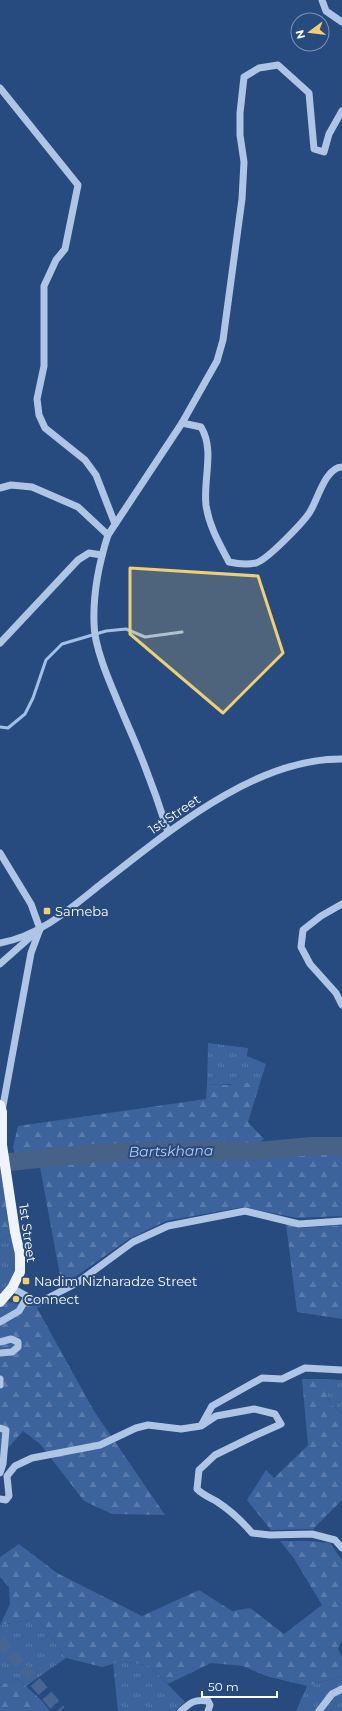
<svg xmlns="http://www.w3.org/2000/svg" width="342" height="1711" viewBox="0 0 342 1711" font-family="Montserrat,sans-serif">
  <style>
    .grass { fill: url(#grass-tufts) }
    .forest { fill: url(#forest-firs) }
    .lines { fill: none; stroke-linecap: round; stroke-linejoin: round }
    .stream { stroke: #a2bfe6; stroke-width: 3 }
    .river { stroke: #476187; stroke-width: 18 }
    .highway-tunnel { stroke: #476592; stroke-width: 12; stroke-dasharray: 12 6; stroke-linecap: butt }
    .minor { stroke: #aec5e5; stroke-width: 7 }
    .major { stroke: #eef3fd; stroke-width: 10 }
    .marked { fill: #edcf74; fill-opacity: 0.2; stroke: #edcf74; stroke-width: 3; stroke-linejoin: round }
    .poi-dot { fill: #edcf74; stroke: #274a7f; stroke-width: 1.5 }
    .labels { text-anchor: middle; stroke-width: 4; stroke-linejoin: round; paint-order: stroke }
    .street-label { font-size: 13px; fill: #fff; stroke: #274a7f }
    .poi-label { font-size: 13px; fill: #fff; stroke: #274a7f; text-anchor: start }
    .water-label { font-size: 14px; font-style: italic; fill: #b9cfed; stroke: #274a7f }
  </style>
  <defs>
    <pattern id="grass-tufts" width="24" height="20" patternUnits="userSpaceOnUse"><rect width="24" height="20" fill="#3c639c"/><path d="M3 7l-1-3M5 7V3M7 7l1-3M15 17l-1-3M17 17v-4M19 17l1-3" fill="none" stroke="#597aab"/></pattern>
    <pattern id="forest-firs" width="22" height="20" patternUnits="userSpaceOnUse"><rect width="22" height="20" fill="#3c639c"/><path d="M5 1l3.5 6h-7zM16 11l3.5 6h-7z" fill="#597aab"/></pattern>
  </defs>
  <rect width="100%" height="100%" fill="#274a7f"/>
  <!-- grass -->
  <g class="grass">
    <polygon points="208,1043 248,1048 247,1056 266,1064 260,1083 207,1085"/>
    <polygon points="10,1235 20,1254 20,1272 0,1302 0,1241"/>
    <path d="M 326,1379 L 342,1380 L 342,1414 C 328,1402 325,1397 326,1379 Z"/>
    <polygon points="36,1619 46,1629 66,1658 26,1686 18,1679 0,1685 0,1625"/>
    <polygon points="123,1661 150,1666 185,1702 175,1711 118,1711 113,1664"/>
    <polygon points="342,1676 342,1711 296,1711 307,1686"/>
  </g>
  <!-- forest -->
  <g class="forest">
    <path d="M 238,1083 L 260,1083 L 248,1122 L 264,1139 L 256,1146 C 235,1147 213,1144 192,1144 C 133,1143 74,1148 15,1156 L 13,1147 L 18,1126 L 206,1099 L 207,1085 L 229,1085 Z"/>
    <polygon points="342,1148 342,1216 297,1218 243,1207 166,1221 129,1239 62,1286 39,1162 100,1157 254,1155"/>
    <polygon points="0,1165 10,1235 0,1241"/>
    <polygon points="286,1224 300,1228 342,1225 342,1319 297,1312"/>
    <polygon points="6,1301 29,1306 46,1304 37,1308 94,1411 165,1515 112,1514 84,1501 40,1444 23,1431 0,1457 0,1306"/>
    <path d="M 302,1379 L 326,1379 C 325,1397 328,1402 342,1414 L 342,1500 L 313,1529 L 271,1530 L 247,1500 L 266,1470 L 274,1478 L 308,1445 Z"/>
    <polygon points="280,1541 309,1541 330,1543 342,1560 342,1640 338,1649 342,1657 342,1676 307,1686 266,1676 243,1666 211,1663 168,1684 150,1666 123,1661 102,1667 66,1658 46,1629 36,1619 0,1625 10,1604 9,1587 0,1577 0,1557 19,1544 57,1573 142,1616 199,1590 232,1611 250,1608 284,1634 322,1605 293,1557"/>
    <polygon points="18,1679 42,1701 50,1711 0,1711 0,1685"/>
  </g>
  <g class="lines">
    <!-- stream -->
    <polyline class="stream" points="0,727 8,728 25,714 33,698 46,660 62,644 106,631 126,629 145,637 182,632"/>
    <!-- river -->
    <polyline class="river" points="0,1163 95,1153 200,1150 245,1152 311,1146 342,1146"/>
    <!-- highway-tunnel -->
    <polyline class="highway-tunnel" points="0,1641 60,1711"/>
    <!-- minor -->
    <g class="minor">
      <polyline points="322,0 326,11 342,22"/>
      <polyline points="0,88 78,185 65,249 56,260 44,286 44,366 37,399 39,415 45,428 85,460 96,475 115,524"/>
      <path d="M 182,423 L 201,427 C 215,450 203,479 206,505 C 209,526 219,543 229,562 C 238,564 247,565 256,563 C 267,560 306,520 311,510 C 318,498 326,467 342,467"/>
      <path d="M 0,488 L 11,485 L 32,487 L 78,507 L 108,535 C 99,563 93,594 94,623 C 94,651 115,694 126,721 C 142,757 156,794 168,832"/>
      <polyline points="108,535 182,423 217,361 223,340 242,199 244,162 240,135 240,113 244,77 259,68 278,65 309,93 314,149 324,152 329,134 342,111"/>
      <polyline points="0,643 78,560 89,553 102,555"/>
      <polyline points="0,853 31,904 40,929"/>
      <polyline points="342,904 321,916 303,930 301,947 310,964 336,993 342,1005"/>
      <path d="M 0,943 C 40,936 71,908 101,884 C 167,833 254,758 342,759"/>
      <polyline points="0,964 35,933"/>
      <polyline points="2,1111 31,953 40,929"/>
      <polyline points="12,1288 36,1301 42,1301 77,1283 133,1242 168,1226 245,1211 299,1224 342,1221"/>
      <polyline points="0,1322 19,1311 27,1297"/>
      <polyline points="0,1342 11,1339 18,1342 18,1347 12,1352 0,1353"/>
      <polyline points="0,1379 0,1385"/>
      <polyline points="202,1424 212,1406 262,1378 282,1379 305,1368 342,1370"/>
      <polyline points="0,1428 6,1430 3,1464 0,1473"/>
      <path d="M 0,1499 L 6,1500 L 9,1496 L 7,1476 L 15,1466 L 32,1458 L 100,1445 L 136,1428 L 148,1425 L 181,1429 L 201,1426 L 216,1416 L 254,1409 L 275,1414 L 281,1424 L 254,1436 L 215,1455 L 199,1470 L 197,1489 C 203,1495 209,1497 216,1501 C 230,1510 241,1520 252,1533 L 270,1535 L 312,1534 L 335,1540 L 342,1548"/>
      <path d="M 181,1711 C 191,1702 195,1699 208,1701 L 210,1705 L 208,1711"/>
      <polyline points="319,1711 332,1694 342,1689"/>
    </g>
    <!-- major -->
    <polyline class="major" points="0,1105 2,1112 2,1145 15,1232 20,1254 20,1272 12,1288 0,1302"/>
  </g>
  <!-- marked area -->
  <path class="marked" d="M 130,568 L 258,576 L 283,653 L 223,713 L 130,634 Z"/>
  <!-- markers -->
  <g class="poi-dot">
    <rect x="43" y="907" width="8" height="8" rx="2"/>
    <rect x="22" y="1277" width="8" height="8" rx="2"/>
    <circle cx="16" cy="1299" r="4"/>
  </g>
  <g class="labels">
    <!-- street labels -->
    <g class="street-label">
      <text transform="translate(174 814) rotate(-34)" y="5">1st Street</text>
      <text transform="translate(28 1233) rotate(82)" y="5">1st Street</text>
    </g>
    <!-- poi labels -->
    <g class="poi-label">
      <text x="55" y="916">Sameba</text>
      <text x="34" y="1286">Nadim Nizharadze Street</text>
      <text x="24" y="1304">Connect</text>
    </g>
    <!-- water labels -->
    <g class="water-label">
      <text transform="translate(171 1151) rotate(-1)" y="5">Bartskhana</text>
    </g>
  </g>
  <!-- north arrow -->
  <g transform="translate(310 32) rotate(255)"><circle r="19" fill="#274a7f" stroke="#7d92b2"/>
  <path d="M0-3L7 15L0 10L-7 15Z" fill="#edcf74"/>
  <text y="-6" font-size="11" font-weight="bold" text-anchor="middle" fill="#ffffff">N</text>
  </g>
  <!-- scale -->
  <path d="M202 1691v6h75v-6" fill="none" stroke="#ffffff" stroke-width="2"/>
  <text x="208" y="1691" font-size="12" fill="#ffffff" stroke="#274a7f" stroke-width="3" paint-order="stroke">50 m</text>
</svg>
